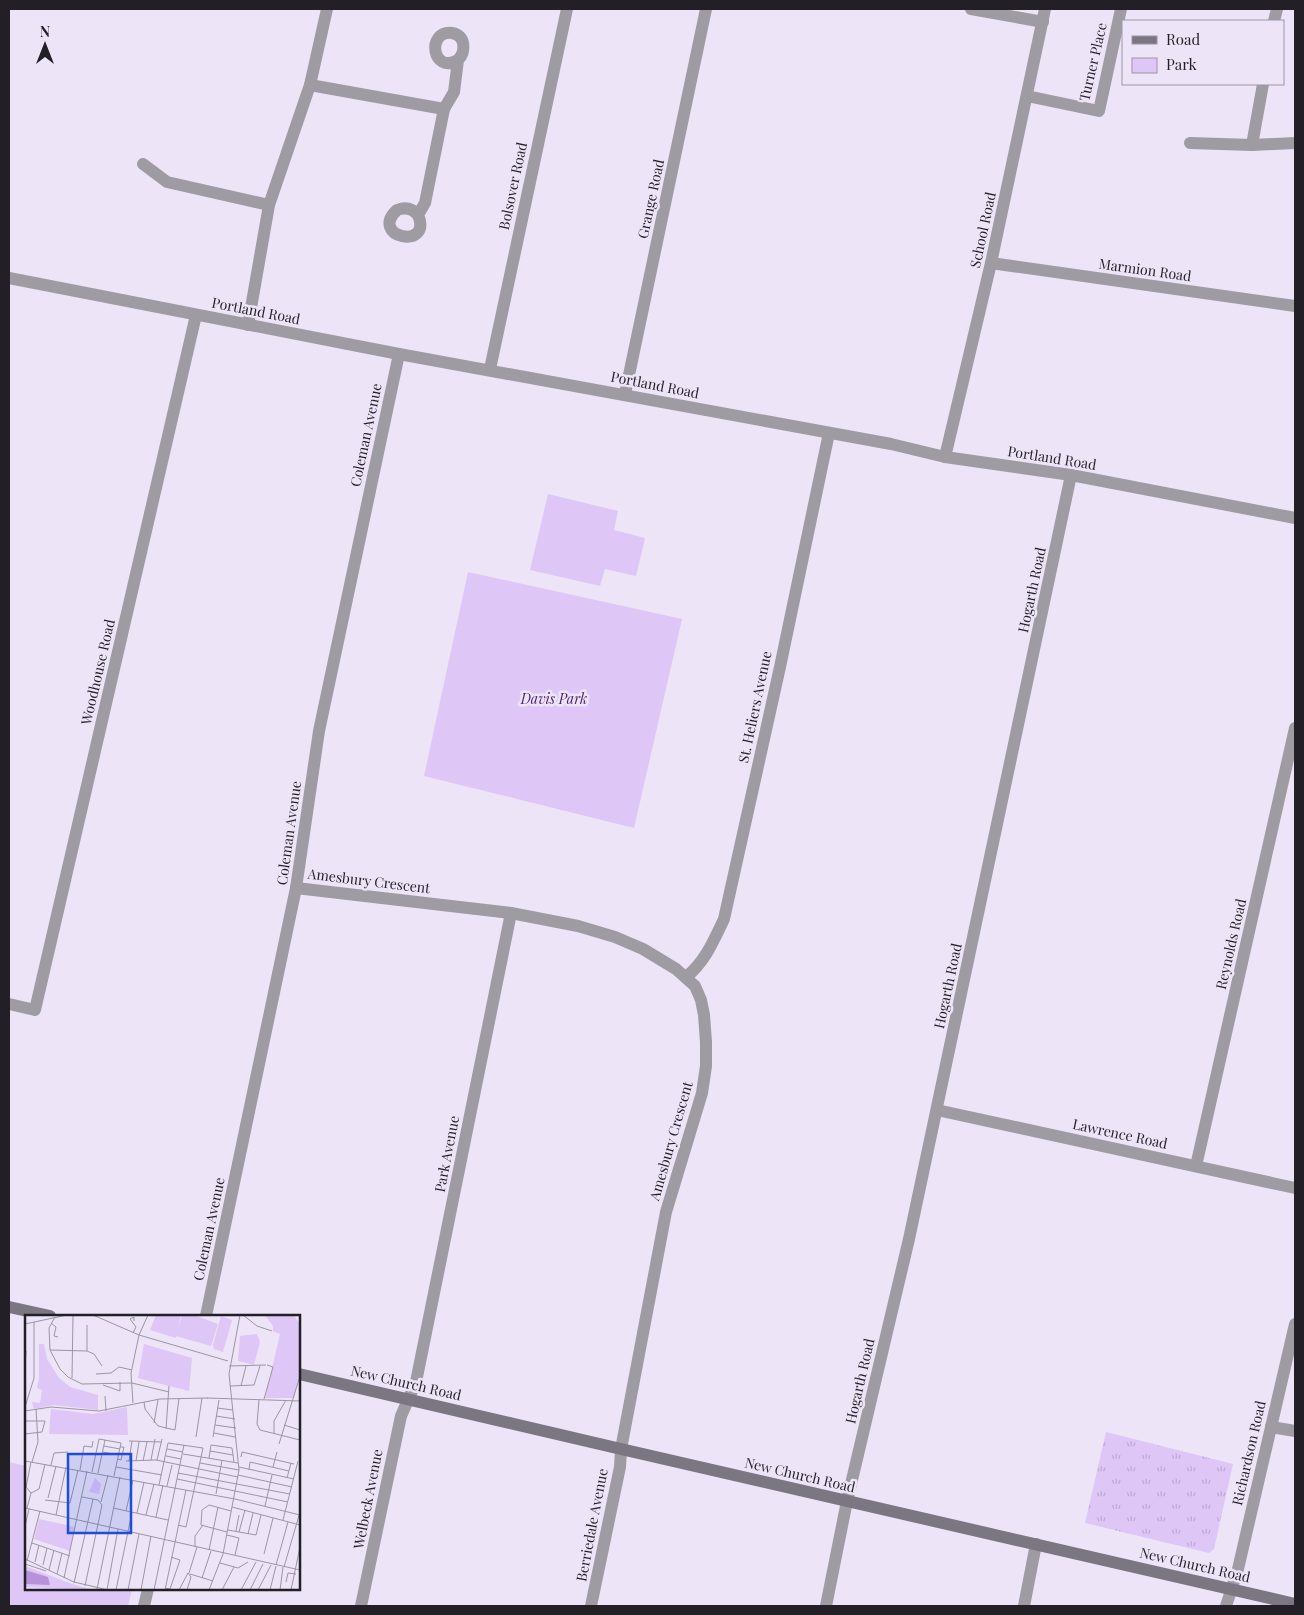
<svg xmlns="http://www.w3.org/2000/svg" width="1304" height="1615" viewBox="0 0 1304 1615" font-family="'Playfair Display',serif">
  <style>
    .grass { fill: url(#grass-tufts) }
    .park { fill: #dec6f7 }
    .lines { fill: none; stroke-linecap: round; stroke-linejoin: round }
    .minor { stroke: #9f9ba3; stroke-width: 12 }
    .tertiary { stroke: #9f9ba3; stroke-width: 12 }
    .secondary { stroke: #7b7681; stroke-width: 12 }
    .labels { text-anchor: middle; stroke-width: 5; stroke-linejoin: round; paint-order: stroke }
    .street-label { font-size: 14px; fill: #231f26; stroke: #ede4f7 }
    .park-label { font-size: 14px; font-style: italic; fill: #4f1e72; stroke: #ede4f7 }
    .inset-road { fill: none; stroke: #9c95a3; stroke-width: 1 }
    .view { fill: #1d4ed8; fill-opacity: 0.15; stroke: #1d4ed8; stroke-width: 2.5 }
    .inset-edge { fill: none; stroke: #231f26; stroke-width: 2.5 }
  </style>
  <defs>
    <pattern id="grass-tufts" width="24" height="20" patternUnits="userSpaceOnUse" patternTransform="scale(1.25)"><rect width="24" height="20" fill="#dec6f7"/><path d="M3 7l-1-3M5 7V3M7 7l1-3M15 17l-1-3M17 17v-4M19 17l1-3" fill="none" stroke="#beaad4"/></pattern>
  </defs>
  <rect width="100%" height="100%" fill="#ede4f7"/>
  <!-- grass -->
  <polygon class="grass" points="1106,1432 1233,1464 1214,1549 1209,1553 1085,1523"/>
  <!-- park -->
  <g class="park">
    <polygon points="548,494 618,511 614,530 645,538 636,576 605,569 600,586 530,570"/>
    <polygon points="468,572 682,619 634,828 424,776"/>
    <polygon points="9,1462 26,1466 26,1589 132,1589 128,1606 9,1606"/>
  </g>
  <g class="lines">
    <!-- minor -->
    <g class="minor">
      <polyline points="971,9 1043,22"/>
      <polyline points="1274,21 1277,9"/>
      <path d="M 310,85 L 444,109 L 425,203 L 418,215 C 433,251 368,237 397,210 C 405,207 412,208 418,215"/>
      <polyline points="1027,96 1099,111 1121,9"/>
      <path d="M 444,109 L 454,92 L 458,60 C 432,75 426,30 452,33 C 466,35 466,52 458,60"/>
      <polyline points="1190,143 1252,145 1295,143"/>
      <polyline points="1252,145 1263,84"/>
      <polyline points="143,164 167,182 269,205"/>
      <polyline points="991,263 1295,306"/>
      <polyline points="248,325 269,205 310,85 327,9"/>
      <polyline points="490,369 567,9"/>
      <polyline points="625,394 706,9"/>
      <polyline points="945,457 991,263 1045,9"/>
      <polyline points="296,888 511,913 578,926 615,937 643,949 676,969 695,986 701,1000 704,1015 706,1042 706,1066 702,1093 666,1212 621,1449 620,1467 591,1606"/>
      <path d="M 686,977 C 705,962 714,940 724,919 L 780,667 L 829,433"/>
      <polyline points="9,1004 35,1010 196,315"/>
      <polyline points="937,1110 1295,1188"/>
      <polyline points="1196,1166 1295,728"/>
      <polyline points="206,1316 296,888 319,731 399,354"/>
      <polyline points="1271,1427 1295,1431"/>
      <polyline points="144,1606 148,1589"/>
      <polyline points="361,1606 401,1416 416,1382 511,913"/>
      <polyline points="826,1606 847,1501 909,1239 1071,475"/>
      <polyline points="1024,1606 1036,1544"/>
      <polyline points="1226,1606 1238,1569 1295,1324"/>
    </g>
    <!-- tertiary -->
    <polyline class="tertiary" points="9,278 399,354 891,444 945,457 1071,475 1295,518"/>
    <!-- secondary -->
    <g class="secondary">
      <polyline points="9,1307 50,1316"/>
      <polyline points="299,1374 621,1449 1295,1604"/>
    </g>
  </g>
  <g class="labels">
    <!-- street labels -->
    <g class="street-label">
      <text transform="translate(1093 62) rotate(-77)" y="5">Turner Place</text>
      <text transform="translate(513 186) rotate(-78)" y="5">Bolsover Road</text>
      <text transform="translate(651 199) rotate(-78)" y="5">Grange Road</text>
      <text transform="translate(983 230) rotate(-78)" y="5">School Road</text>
      <text transform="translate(1145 270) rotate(8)" y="5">Marmion Road</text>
      <text transform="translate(256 311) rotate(11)" y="5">Portland Road</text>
      <text transform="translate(655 385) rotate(11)" y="5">Portland Road</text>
      <text transform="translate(366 435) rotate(-78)" y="5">Coleman Avenue</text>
      <text transform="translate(1052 458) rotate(9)" y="5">Portland Road</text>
      <text transform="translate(1032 590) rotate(-78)" y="5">Hogarth Road</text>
      <text transform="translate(98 672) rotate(-77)" y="5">Woodhouse Road</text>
      <text transform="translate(755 707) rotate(-78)" y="5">St. Heliers Avenue</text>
      <text transform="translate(289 833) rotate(-82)" y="5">Coleman Avenue</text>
      <text transform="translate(369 881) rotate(7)" y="5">Amesbury Crescent</text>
      <text transform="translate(1231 944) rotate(-77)" y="5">Reynolds Road</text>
      <text transform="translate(948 986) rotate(-78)" y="5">Hogarth Road</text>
      <text transform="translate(1120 1134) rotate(12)" y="5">Lawrence Road</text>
      <text transform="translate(671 1141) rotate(-74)" y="5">Amesbury Crescent</text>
      <text transform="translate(447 1154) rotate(-79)" y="5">Park Avenue</text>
      <text transform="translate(209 1229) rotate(-78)" y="5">Coleman Avenue</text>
      <text transform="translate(860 1381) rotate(-77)" y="5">Hogarth Road</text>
      <text transform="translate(406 1383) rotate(13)" y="5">New Church Road</text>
      <text transform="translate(1249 1453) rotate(-77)" y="5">Richardson Road</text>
      <text transform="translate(800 1475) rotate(13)" y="5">New Church Road</text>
      <text transform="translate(368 1499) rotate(-79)" y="5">Welbeck Avenue</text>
      <text transform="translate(592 1525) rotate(-79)" y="5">Berriedale Avenue</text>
      <text transform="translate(1195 1565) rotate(13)" y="5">New Church Road</text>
    </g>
    <!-- park labels -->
    <g class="park-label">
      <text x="554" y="704">Davis Park</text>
    </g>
  </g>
  <!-- overview -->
  <g transform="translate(25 1315)">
    <rect width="275" height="275" fill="#ede4f7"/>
    <path d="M 14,63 L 34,63 L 45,72 L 73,80 L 73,95 L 29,90 L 9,94 L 7,87 L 15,88 L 17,75 L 12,73 ZM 102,92 L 103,120 L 24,119 L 26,94 L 68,99 Z" fill="#dec6f7"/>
    <path d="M 131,0 L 156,0 L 151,23 L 125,15 ZM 157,0 L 169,0 L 193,9 L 186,31 L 151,21 ZM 240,0 L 269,0 L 275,10 L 275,58 L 269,83 L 240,83 L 255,19 L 248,16 L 248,11 ZM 232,19 L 235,27 L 229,50 L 213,46 L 215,21 ZM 14,29 L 19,29 L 22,44 L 34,63 L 14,63 ZM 70,163 L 76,169 L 74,179 L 64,177 ZM 14,204 L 50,212 L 45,236 L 9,224 ZM 0,251 L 47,269 L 68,275 L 0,272 Z" fill="#dec6f7"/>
    <path d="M 196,1 L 207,5 L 198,37 L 189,34 L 188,30 ZM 119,29 L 167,43 L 164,76 L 113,63 Z" fill="#dec6f7"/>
    <path d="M 0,255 L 23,262 L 25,270 L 0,269 Z" fill="#b792da"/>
    <path class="inset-road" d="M 68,0 L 114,20 L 203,46M 218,0 L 232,11 L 247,16M 30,2 L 24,13 L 25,35 L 35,54 L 43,62 L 57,69 L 107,68 L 144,77M 26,8 L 31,12 L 29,21 L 33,22M 0,9 L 42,0M 108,18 L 111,12 L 105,4 L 109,2 L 109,6M 25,35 L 62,36 L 69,39 L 77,51M 62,36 L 62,10M 0,51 L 1,36M 204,51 L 241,50M 71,59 L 86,58 L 94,52 L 107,55M 47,63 L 48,0M 78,70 L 95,76 L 95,67M 205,71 L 229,70 L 235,51M 216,71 L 221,51M 80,81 L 81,96M 182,83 L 275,86M 239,84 L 248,52 L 242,50M 234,85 L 232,109 L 235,115 L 275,125M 119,87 L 120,94 L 133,111 L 150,115 L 154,83M 108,88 L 106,58 L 114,20 L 123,0M 0,92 L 9,63 L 9,7M 192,93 L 208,95M 0,96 L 26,92 L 74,96 L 135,84 L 183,83M 191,101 L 210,104M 0,106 L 20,106 L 17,117 L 0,119M 129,108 L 133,85M 190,110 L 211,113M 259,110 L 275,115M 141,114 L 144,71M 189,118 L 210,122M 249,118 L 249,106 L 261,85M 171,122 L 177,83M 188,122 L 194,85M 104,126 L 136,127M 254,129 L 275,61M 79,131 L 95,134M 142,134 L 158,137M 185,136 L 208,140M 78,137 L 94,140M 158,139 L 213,148M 141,141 L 156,144M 216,142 L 217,137 L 269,149M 184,143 L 186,130 L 207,133 L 209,147M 93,144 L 96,145 L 99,132 L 95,132M 126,145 L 130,124M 132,145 L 137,124M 0,146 L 210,184 L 275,200M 101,146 L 131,145 L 213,162M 104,146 L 107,126M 111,146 L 114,127M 118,146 L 122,127M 7,147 L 13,127 L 11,94M 175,148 L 214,155M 26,150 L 29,138 L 43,137M 91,152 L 137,160M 214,152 L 269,164M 248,152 L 252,137M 55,155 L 59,131 L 67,132 L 68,126M 224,155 L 225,147 L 264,156M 67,157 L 74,124 L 96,128 L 89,161M 73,158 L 80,125M 153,158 L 265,179M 213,160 L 267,172M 262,163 L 266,148M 152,164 L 263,187M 134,170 L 143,128 L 178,133 L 161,212 L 153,210M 142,171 L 147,150M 6,178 L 14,174 L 20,149M 6,178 L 1,172 L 6,147M 191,179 L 197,145M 57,182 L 73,185 L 77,190 L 60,271M 23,183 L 31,151M 20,185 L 45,188 L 53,155M 76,187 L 83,160M 240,191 L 247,160M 207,192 L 275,210M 0,193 L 275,255M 2,193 L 6,178M 88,193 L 143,205M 101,196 L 108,165M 112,198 L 119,167M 31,200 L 41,152M 121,200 L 129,169M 131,202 L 138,170M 258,205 L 273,146M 0,211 L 4,194M 203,215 L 231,220 L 236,200M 211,216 L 214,200M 202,217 L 176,210 L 177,195 L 184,190 L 206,196M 214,217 L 220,195M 223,219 L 228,198M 202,220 L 214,223 L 210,240M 7,228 L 45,241M 170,232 L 170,221 L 178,210M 184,235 L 193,192M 239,239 L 248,203M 0,244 L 49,267 L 83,275M 2,246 L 15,196M 10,247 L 14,230M 195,248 L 213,253 L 223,247M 0,249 L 21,256M 18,250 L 22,233M 251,250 L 263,207M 259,252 L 275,197M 24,255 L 29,235M 164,258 L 172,232M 32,259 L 37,238M 165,259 L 188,266M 39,263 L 62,156M 177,263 L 186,236M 261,267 L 263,258 L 271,259M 49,268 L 68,184M 140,273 L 145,274 L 155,245 L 146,242M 72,274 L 95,162M 82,275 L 93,214M 91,275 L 107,197M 103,275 L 114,219M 116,275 L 126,221M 129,275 L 159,130M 140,275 L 161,175M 154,275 L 163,258 L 166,262 L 162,275M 184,275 L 198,239 L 214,155 L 204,59 L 215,0M 197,275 L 209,252M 216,275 L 231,247M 225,275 L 238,249M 233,275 L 246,250M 245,275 L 251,251M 255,275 L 258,252M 266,275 L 275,232"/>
    <path class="view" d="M 43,139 L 106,139 L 106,218 L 43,218 Z"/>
    <rect width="275" height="275" class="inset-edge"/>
  </g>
  <!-- border -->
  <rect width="1304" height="1615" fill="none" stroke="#231f26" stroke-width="20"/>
  <!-- legend -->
  <rect x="1122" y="20" width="162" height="65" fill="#ede4f7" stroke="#9c95a3"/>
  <rect x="1132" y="36" width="25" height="8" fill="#7b7681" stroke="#9c95a3"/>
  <text x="1166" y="45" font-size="15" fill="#231f26">Road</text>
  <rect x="1132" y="58" width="25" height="15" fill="#dec6f7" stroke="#9c95a3"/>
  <text x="1166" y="70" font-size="15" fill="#231f26">Park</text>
  <!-- north arrow -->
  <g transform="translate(45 45)" stroke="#ede4f7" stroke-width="4" paint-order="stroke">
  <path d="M0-4L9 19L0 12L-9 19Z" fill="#231f26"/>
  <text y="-8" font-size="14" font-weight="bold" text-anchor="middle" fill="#231f26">N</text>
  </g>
</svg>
